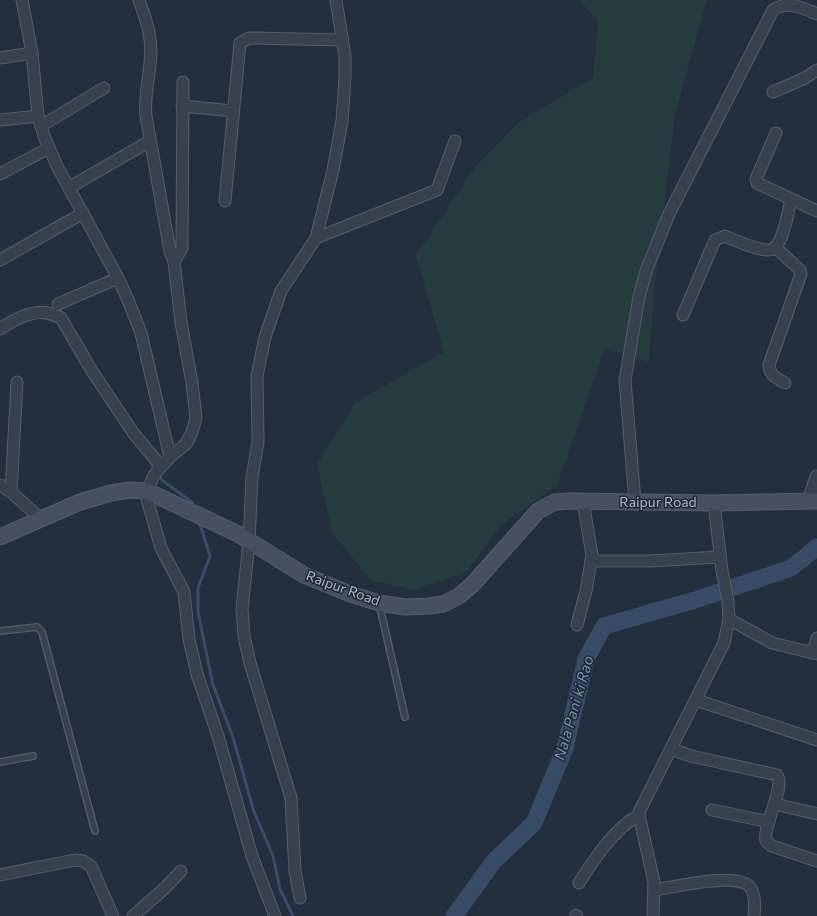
<svg xmlns="http://www.w3.org/2000/svg" width="817" height="916" viewBox="0 0 817 916" font-family="Commissioner,sans-serif">
  <style>
    .green { fill: #263c3f }
    .lines { fill: none; stroke-linecap: round; stroke-linejoin: round }
    .stream { stroke: #394c67; stroke-width: 3 }
    .river { stroke: #394c67; stroke-width: 17 }
    .service-casing { stroke: #565f6c; stroke-width: 8 }
    .minor-casing { stroke: #565f6c; stroke-width: 13 }
    .tertiary-casing { stroke: #565f6c; stroke-width: 15 }
    .secondary-casing { stroke: #565f6c; stroke-width: 17 }
    .service { stroke: #38414e; stroke-width: 5.5 }
    .minor { stroke: #38414e; stroke-width: 11 }
    .tertiary { stroke: #38414e; stroke-width: 13 }
    .secondary { stroke: #465061; stroke-width: 15 }
    .labels { text-anchor: middle; stroke-width: 3; stroke-linejoin: round; paint-order: stroke }
    .street-label { font-size: 14px; fill: #b4bcc9; stroke: #1d2633 }
    .water-label { font-size: 15px; font-style: italic; fill: #7c92b1; stroke: #1d2633 }
  </style>
  <rect width="100%" height="100%" fill="#242f3e"/>
  <!-- green -->
  <polygon class="green" points="579,0 707,0 675,114 654,291 649,363 605,348 557,485 501,525 467,571 415,590 370,580 332,532 317,464 356,402 444,352 416,256 475,167 519,122 593,78 598,21"/>
  <g class="lines">
    <!-- stream -->
    <g class="stream">
      <polyline points="43,317 57,322"/>
      <polyline points="75,352 82,365"/>
      <polyline points="149,459 155,470"/>
      <polyline points="158,474 162,480 193,503 194,508"/>
      <polyline points="199,521 210,556 198,588 198,612 213,685 233,737 253,809 273,856 280,889 293,916"/>
    </g>
    <!-- river -->
    <polyline class="river" points="454,916 494,861 534,823 565,748 586,659 604,626 695,600 791,568 817,547"/>
    <defs>
      <g id="service">
        <polyline points="379,603 405,717"/>
        <polyline points="0,631 37,627 42,632 95,831"/>
        <polyline points="0,762 33,756"/>
      </g>
      <g id="minor">
        <polyline points="22,0 32,53 38,116 44,136 57,166 118,278 128,300 141,333 170,457"/>
        <path d="M 139,0 C 143,12 149,26 150,39 C 154,65 143,90 146,116 L 170,251 L 174,262 L 181,322 L 192,383 L 196,418 L 192,432 L 186,444 L 170,457 L 154,475 L 147,491 L 147,499 L 161,548 L 184,592 L 189,639 L 197,674 L 218,736 L 252,856 L 275,916"/>
        <polyline points="0,58 32,53"/>
        <polyline points="773,92 805,78 817,70"/>
        <polyline points="182,106 233,111"/>
        <polyline points="0,120 38,116"/>
        <polyline points="41,126 104,88"/>
        <polyline points="776,133 756,179 757,183 817,211"/>
        <polyline points="0,174 49,148"/>
        <polyline points="70,187 150,141"/>
        <polyline points="225,201 240,43 249,38 342,40"/>
        <polyline points="316,238 437,190 455,141"/>
        <path d="M 776,248 L 800,270 L 801,274 L 769,365 C 769,375 777,378 785,383"/>
        <polyline points="0,260 83,213"/>
        <polyline points="174,262 182,248 183,82"/>
        <polyline points="58,304 118,278"/>
        <path d="M 683,315 L 715,240 L 725,236 C 735,240 758,251 769,250 C 783,249 788,212 791,199"/>
        <path d="M 0,329 C 18,317 41,305 61,318 L 92,371 L 134,434 L 161,466"/>
        <polyline points="0,485 11,492 40,518"/>
        <polyline points="11,492 17,382"/>
        <path d="M 635,502 L 625,380 L 639,297 L 646,271 L 669,214 L 773,10 C 788,0 802,8 817,14"/>
        <polyline points="591,561 649,561 720,557"/>
        <polyline points="729,619 772,643 817,654"/>
        <polyline points="577,625 586,591 592,555 583,501"/>
        <polyline points="813,653 817,638"/>
        <polyline points="696,700 817,740"/>
        <path d="M 671,749 L 691,756 L 777,775 C 786,787 762,826 766,841 L 772,846 L 817,861"/>
        <polyline points="775,804 817,814"/>
        <polyline points="712,810 769,822"/>
        <polyline points="0,875 75,860 83,861 91,866 113,916"/>
        <path d="M 579,883 C 594,859 614,829 639,815"/>
        <path d="M 655,890 C 674,887 735,872 749,886 C 756,893 755,907 754,916"/>
        <polyline points="300,898 295,871 291,798 250,663 244,636 242,609 249,542 252,478 258,442 257,376 265,337 281,291 316,238 333,170 342,121 345,78 345,56 336,0"/>
        <polyline points="576,915 577,916"/>
        <polyline points="133,916 165,888 181,871"/>
        <polyline points="653,916 654,882 639,815 640,810 724,643 729,619 728,601 722,571 714,503"/>
      </g>
      <polyline id="tertiary" points="809,501 817,477"/>
      <polyline id="secondary" points="0,537 80,502 111,493 129,490 147,491 238,534 304,575 350,594 379,603 405,607 429,606 443,604 459,596 472,585 538,511 555,502 570,501 714,503 817,501"/>
    </defs>
    <!-- service casing -->
    <use href="#service" class="service-casing"/>
    <!-- minor casing -->
    <use href="#minor" class="minor-casing"/>
    <!-- tertiary casing -->
    <use href="#tertiary" class="tertiary-casing"/>
    <!-- secondary casing -->
    <use href="#secondary" class="secondary-casing"/>
    <!-- service -->
    <use href="#service" class="service"/>
    <!-- minor -->
    <use href="#minor" class="minor"/>
    <!-- tertiary -->
    <use href="#tertiary" class="tertiary"/>
    <!-- secondary -->
    <use href="#secondary" class="secondary"/>
  </g>
  <g class="labels">
    <!-- street labels -->
    <g class="street-label">
      <text x="658" y="507">Raipur Road</text>
      <text transform="translate(343 588) rotate(20)" y="5">Raipur Road</text>
    </g>
    <!-- water labels -->
    <g class="water-label">
      <text transform="translate(574 708) rotate(-74)" y="5">Nala Pani ki Rao</text>
    </g>
  </g>
</svg>
